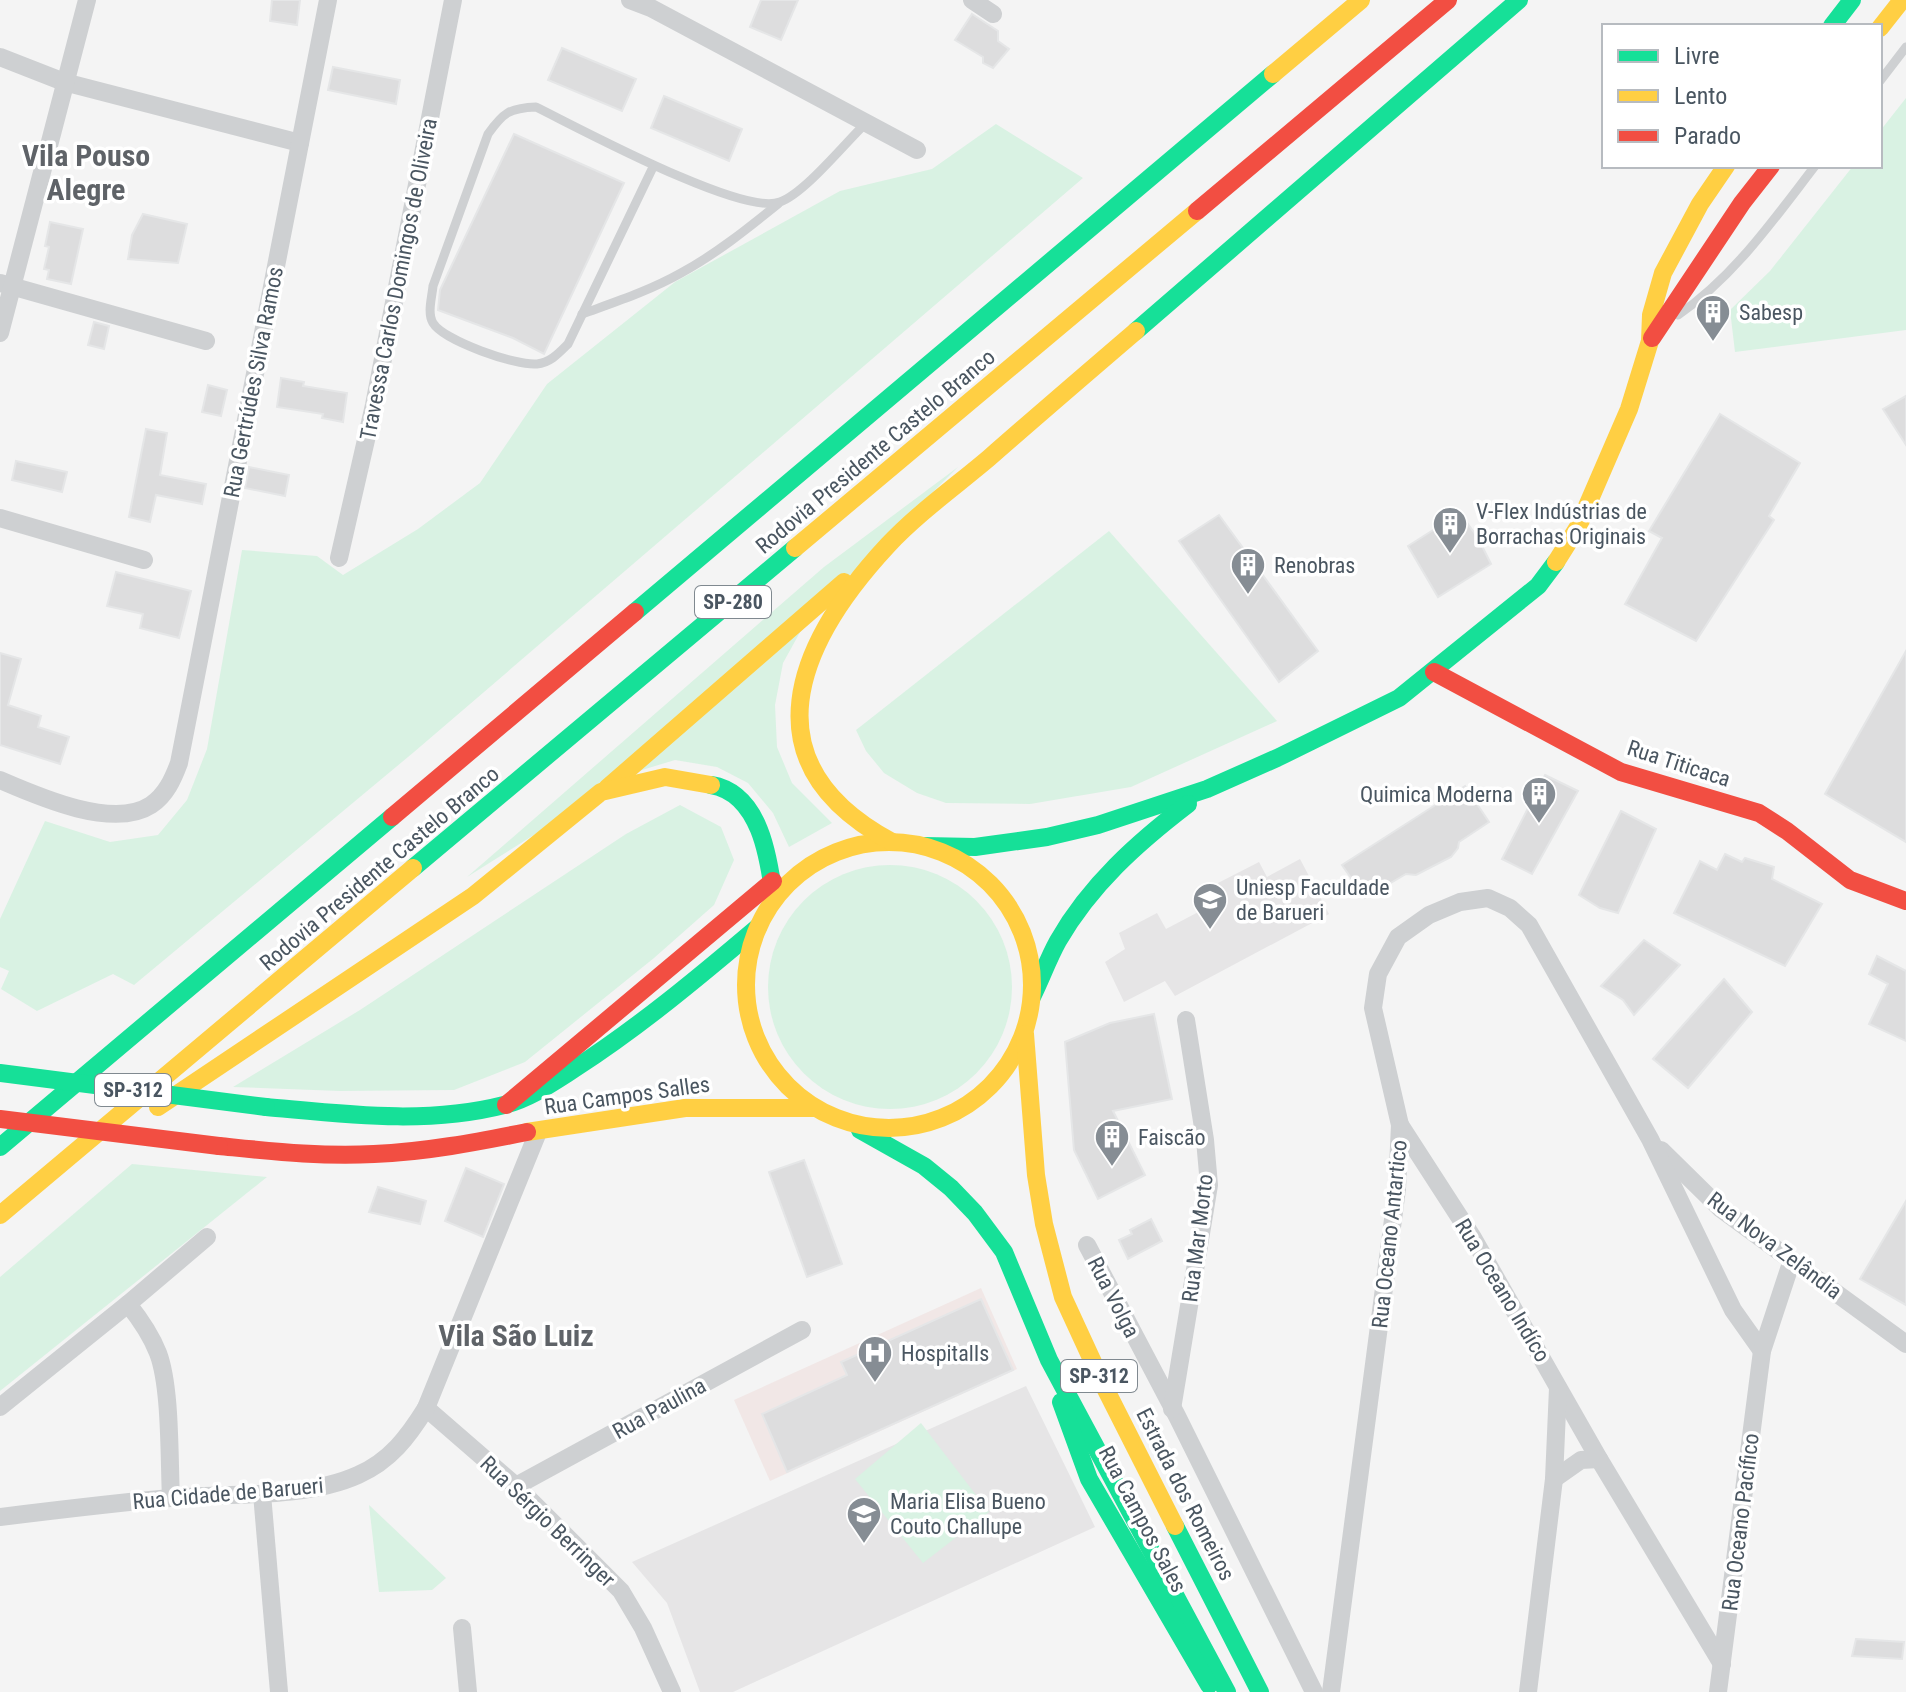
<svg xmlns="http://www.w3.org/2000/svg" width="1906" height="1692" viewBox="0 0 1906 1692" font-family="'Roboto Condensed',sans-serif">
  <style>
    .education { fill: #e6e5e6 }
    .medical { fill: #f1e7e6 }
    .green { fill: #d9f2e3 }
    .building { fill: #ddddde; stroke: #e5e6e7; stroke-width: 2 }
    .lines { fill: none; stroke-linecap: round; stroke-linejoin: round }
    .lane { stroke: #ced0d2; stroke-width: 9 }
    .street { stroke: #ced0d2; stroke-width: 18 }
    .fast { stroke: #16e098; stroke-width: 18 }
    .slow { stroke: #ffcf43; stroke-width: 18 }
    .jam { stroke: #f24e42; stroke-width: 18 }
    .fast-bridge { stroke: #16e098; stroke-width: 18 }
    .jam-bridge { stroke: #f24e42; stroke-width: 18 }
    .labels { text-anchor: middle; stroke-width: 7; stroke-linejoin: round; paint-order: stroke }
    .shield { fill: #fff; stroke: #808990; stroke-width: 2 }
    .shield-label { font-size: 20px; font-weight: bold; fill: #4a5661 }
    .street-label { font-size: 22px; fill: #4a5661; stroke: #fff }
    .poi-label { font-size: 22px; fill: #4a5661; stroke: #fff; text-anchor: start }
    .district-label { font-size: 30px; font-weight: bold; fill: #5f6368; stroke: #fff }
  </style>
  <rect width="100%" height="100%" fill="#f4f4f4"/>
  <!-- education -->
  <g class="education">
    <polygon points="1300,859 1329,914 1175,996 1165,981 1124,1002 1105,962 1125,949 1119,933 1157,913 1166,929 1225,898 1218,883 1259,862 1267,877"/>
    <polygon points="1026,1386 1095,1527 733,1692 700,1692 667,1603 632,1562"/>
  </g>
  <!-- medical -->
  <polygon class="medical" points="981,1288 1017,1369 770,1481 734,1400"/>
  <!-- green -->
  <g class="green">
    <polygon points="1906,98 1906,330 1735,352 1730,310 1770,271 1853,166 1880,166 1880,131"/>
    <polygon points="996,124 1083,178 414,752 134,985 113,974 37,1011 1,989 9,971 0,967 0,919 45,821 110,842 158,835 187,800 207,749 242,550 317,556 343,575 418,529 480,483 547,384 675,282 840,191 932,169"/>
    <polygon points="958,467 809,616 783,663 775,705 777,747 792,783 832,823 789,847 773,813 748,783 717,767 675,760 632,773 467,877 824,567"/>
    <polygon points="1109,531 1277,721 1131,787 1030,804 946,803 917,793 884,773 866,751 856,730"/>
    <polygon points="680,805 721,827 734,860 714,905 654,958 525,1062 454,1090 340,1091 233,1087 360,1010 626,834"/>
    <circle cx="890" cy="987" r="122"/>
    <polygon points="132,1164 267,1177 0,1391 0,1277"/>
    <polygon points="921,1423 989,1512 923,1563 855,1479"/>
    <polygon points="369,1505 446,1578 432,1590 379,1592"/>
  </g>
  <!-- building -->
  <g class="building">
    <polygon points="272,0 300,0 297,25 270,21"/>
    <polygon points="761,0 798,0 781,40 750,27"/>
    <polygon points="972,14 998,31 998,41 1009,49 993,68 983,63 983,57 955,40"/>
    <polygon points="562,48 636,79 622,111 548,80"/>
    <polygon points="333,67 400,80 396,104 328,90"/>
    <polygon points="664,96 742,129 729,161 651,128"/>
    <polygon points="514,134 624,183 544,354 513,338 438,310 440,290"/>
    <polygon points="143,214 187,224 178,263 128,259 132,235"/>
    <polygon points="50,222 83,229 71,284 47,279 49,270 44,269 49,247 45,246"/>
    <polygon points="94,322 109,326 104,349 88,345"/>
    <polygon points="281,378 304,382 303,386 347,393 343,422 322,418 323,414 277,407"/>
    <polygon points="208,385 227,390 221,416 202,412"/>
    <polygon points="1906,396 1906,445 1883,409"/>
    <polygon points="1720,414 1800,463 1769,516 1774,520 1696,641 1625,604 1662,538 1649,531"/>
    <polygon points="146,429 167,433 160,475 206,484 202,504 156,495 150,522 129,517"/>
    <polygon points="16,461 67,472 62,492 12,480"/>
    <polygon points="249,467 289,475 285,496 245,488"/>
    <polygon points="1460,513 1478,538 1491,564 1438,597 1408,546"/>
    <polygon points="1219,515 1318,651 1279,682 1179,541"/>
    <polygon points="116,572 191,591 179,638 140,628 143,614 107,606"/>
    <polygon points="1906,651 1906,842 1825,794"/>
    <polygon points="0,653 21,659 8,705 41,716 38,727 69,737 60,764 0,745"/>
    <polygon points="1545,775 1578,791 1532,874 1502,859"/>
    <polygon points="1465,786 1489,822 1459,842 1458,848 1451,857 1416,875 1406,874 1365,898 1342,865"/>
    <polygon points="1621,811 1656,829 1618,913 1600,908 1579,895"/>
    <polygon points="1725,854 1742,862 1745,858 1774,867 1772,879 1822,904 1785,966 1674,913 1700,861 1717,870"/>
    <polygon points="1644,940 1680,965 1634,1015 1623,1000 1601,986"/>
    <polygon points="1877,956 1906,971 1906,1041 1869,1024 1888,984 1869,974"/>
    <polygon points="1724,979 1752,1012 1688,1088 1653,1059"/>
    <polygon points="1154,1014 1172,1099 1113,1111 1145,1175 1098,1199 1074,1150 1065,1042 1110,1023"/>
    <polygon points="804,1160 842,1264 807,1277 769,1172"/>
    <polygon points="466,1168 504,1184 483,1237 445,1221"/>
    <polygon points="378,1187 426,1201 420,1224 369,1212"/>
    <polygon points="1906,1201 1906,1305 1860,1279"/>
    <polygon points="1151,1219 1162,1241 1128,1259 1119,1240 1132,1234 1130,1230"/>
    <polygon points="981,1299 1013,1370 787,1472 762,1414 847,1375 841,1362"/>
    <polygon points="1856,1639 1904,1642 1902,1659 1852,1656"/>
  </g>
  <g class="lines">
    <!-- lane -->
    <g class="lane">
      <polyline points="1880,81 1906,47"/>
      <path d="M 654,165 L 568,344 C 559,353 550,363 537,364 C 516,366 444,341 433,323 C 427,313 432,297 433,286 L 488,134 C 503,113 509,108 536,107 C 577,127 743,217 780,202 C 805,193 845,143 866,123"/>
      <path d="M 582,314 C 615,302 649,291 681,273 C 716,254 747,229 778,204"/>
      <path d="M 1678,315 C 1734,277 1774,219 1815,166"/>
    </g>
    <!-- street -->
    <g class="street">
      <polyline points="630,0 651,8 917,150"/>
      <polyline points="972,0 993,14"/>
      <polyline points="0,57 64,82 300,143"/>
      <polyline points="0,283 206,341"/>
      <polyline points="0,333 87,0"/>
      <polyline points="0,518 144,560"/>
      <polyline points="339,558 374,405 453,0"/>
      <path d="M 0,780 C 37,796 113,830 151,805 C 166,795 173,779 179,763 L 328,0"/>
      <polyline points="1400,1125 1473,1238 1599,1459 1722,1664"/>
      <polyline points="1661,1150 1721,1209 1906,1344"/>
      <polyline points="1087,1245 1177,1416 1314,1692"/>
      <path d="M 128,1304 C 140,1319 151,1335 158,1353 C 171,1387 169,1459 171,1498"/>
      <polyline points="0,1407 128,1304 207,1237"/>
      <polyline points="426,1408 516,1486 621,1591 643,1628 672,1692"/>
      <polyline points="1172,1409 1209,1185 1205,1140 1186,1020"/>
      <polyline points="1554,1479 1581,1460 1599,1459"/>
      <polyline points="516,1486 802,1330"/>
      <polyline points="262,1494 279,1692"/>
      <path d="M 0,1517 C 57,1510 114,1503 170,1498 C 228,1493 305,1499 358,1475 C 390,1461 408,1437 426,1408 L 538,1132"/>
      <polyline points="462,1628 468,1692"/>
      <polyline points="1331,1692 1397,1189 1400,1125 1373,1008 1378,974 1398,937 1429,915 1460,902 1488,898 1510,908 1529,925 1650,1139 1733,1310 1762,1351"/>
      <polyline points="1528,1692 1554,1479 1558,1388"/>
      <polyline points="1718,1692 1762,1351 1792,1260"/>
    </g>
    <!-- fast -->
    <g class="fast">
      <polyline points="1832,26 1852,0"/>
      <polyline points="1136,331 1519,0"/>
      <polyline points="635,612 1273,74"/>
      <path d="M 711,785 C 760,793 769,858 774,898"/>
      <polyline points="924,846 975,847 1047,837 1098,825 1207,789 1277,758 1399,698 1538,586 1556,562"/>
      <polyline points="413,868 795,548"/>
      <path d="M 1032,997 C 1041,979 1048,959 1058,941 C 1090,885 1137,843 1188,804"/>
      <path d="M 266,1107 C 344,1114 426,1125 504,1105 C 529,1099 552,1083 574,1069 C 639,1027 699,977 758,927"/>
      <polyline points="860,1130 924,1166 951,1188 975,1213 1004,1252 1049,1360 1227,1692"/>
      <polyline points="0,1147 392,817"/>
      <polyline points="1061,1402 1089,1479 1209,1685"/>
      <polyline points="1175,1526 1260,1692"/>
    </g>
    <!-- slow -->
    <g class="slow">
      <polyline points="1880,28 1902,0"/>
      <polyline points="1273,74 1361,0"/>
      <polyline points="795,548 1197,211"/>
      <polyline points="1556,562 1578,527 1629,409 1650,341 1651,315 1663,273 1700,204 1726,166"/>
      <polyline points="607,788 844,582"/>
      <circle cx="889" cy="985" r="143"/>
      <path d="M 892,842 C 745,763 796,644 888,545 C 918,513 956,486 989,458 C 1038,415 1087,373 1136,331"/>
      <polyline points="1025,1034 1036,1175 1044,1224 1063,1297 1104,1386 1175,1526"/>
      <polyline points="158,1107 473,896 601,792 665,777 711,785"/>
      <polyline points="527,1132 685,1108 814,1108"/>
      <polyline points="0,1215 413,868"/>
    </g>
    <!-- jam -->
    <g class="jam">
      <polyline points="1197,211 1448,0"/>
      <polyline points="1652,338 1742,203 1771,166"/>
      <polyline points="1434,672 1621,772 1759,813 1787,831 1850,880 1906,901"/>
      <polyline points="392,817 635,612"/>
      <polyline points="506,1105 773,881"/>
      <path d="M 219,1146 C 270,1151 322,1157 374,1154 C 425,1152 477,1142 527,1132"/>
    </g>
    <!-- fast-bridge -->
    <polyline class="fast-bridge" points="0,1073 266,1107"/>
    <!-- jam-bridge -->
    <polyline class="jam-bridge" points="0,1119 219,1146"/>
  </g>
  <!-- icons -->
  <defs>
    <symbol id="building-pin" viewBox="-11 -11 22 30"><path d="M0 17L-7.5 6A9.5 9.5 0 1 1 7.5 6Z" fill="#868d94" stroke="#fff"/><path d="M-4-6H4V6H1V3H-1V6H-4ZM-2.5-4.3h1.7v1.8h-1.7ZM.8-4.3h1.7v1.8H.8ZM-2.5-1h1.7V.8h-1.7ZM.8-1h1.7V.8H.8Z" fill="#fff"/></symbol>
    <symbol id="university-pin" viewBox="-11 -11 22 30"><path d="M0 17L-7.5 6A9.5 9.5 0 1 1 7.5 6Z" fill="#868d94" stroke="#fff"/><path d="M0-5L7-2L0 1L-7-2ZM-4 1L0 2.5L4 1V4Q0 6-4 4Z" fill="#fff"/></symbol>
    <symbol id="hospital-pin" viewBox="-11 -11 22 30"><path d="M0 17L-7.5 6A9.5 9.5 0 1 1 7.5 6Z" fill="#868d94" stroke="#fff"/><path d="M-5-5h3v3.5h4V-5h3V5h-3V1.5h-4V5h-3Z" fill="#fff"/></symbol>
    <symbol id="school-pin" viewBox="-11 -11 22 30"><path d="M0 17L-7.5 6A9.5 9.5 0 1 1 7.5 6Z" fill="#868d94" stroke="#fff"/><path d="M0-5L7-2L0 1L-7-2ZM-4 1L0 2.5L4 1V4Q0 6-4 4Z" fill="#fff"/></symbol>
  </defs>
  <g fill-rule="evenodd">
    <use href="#building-pin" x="1693" y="292" width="40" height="54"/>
    <use href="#building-pin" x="1430" y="504" width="40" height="54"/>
    <use href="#building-pin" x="1228" y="545" width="40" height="54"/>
    <use href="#building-pin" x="1519" y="774" width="40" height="54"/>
    <use href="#university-pin" x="1190" y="880" width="40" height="54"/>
    <use href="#building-pin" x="1092" y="1117" width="40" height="54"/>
    <use href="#hospital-pin" x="855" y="1333" width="40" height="54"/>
    <use href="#school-pin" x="844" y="1494" width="40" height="54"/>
  </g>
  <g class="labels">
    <!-- shield labels -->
    <g class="shield">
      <rect x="695" y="586" width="76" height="32" rx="6"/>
      <rect x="95" y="1074" width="76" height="32" rx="6"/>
      <rect x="1061" y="1360" width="76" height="32" rx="6"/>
    </g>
    <g class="shield-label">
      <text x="733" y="609">SP-280</text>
      <text x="133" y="1097">SP-312</text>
      <text x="1099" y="1383">SP-312</text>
    </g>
    <!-- street labels -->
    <g class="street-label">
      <text transform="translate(398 279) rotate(-79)" y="8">Travessa Carlos Domingos de Oliveira</text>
      <text transform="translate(253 382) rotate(-79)" y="8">Rua Gertrúdes Silva Ramos</text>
      <text transform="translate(875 451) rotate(-40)" y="8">Rodovia Presidente Castelo Branco</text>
      <text transform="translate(1679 763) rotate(18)" y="8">Rua Titicaca</text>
      <text transform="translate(379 868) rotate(-40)" y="8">Rodovia Presidente Castelo Branco</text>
      <text transform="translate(627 1095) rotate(-8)" y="8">Rua Campos Salles</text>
      <text transform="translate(1389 1234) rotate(-84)" y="8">Rua Oceano Antartico</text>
      <text transform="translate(1197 1238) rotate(-83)" y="8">Rua Mar Morto</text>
      <text transform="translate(1775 1245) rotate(37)" y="8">Rua Nova Zelândia</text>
      <text transform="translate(1503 1290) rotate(59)" y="8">Rua Oceano Indíco</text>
      <text transform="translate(1114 1297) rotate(63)" y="8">Rua Volga</text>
      <text transform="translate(659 1408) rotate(-29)" y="8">Rua Paulina</text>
      <text transform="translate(228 1493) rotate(-5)" y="8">Rua Cidade de Barueri</text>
      <text transform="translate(1186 1494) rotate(63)" y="8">Estrada dos Romeiros</text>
      <text transform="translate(1143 1519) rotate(62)" y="8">Rua Campos Sales</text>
      <text transform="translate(548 1521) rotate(44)" y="8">Rua Sérgio Berringer</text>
      <text transform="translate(1740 1522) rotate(-83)" y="8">Rua Oceano Pacífico</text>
    </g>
    <!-- poi labels -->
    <g class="poi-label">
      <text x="1739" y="320">Sabesp</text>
      <text x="1476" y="519">V-Flex Indústrias de<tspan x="1476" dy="25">Borrachas Originais</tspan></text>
      <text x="1274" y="573">Renobras</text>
      <text x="1513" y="802" text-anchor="end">Quimica Moderna</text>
      <text x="1236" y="895">Uniesp Faculdade<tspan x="1236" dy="25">de Barueri</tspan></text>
      <text x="1138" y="1145">Faiscão</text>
      <text x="901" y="1361">HospitalIs</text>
      <text x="890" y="1509">Maria Elisa Bueno<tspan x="890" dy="25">Couto Challupe</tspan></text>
    </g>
    <!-- district labels -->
    <g class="district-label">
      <text x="86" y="166">Vila Pouso<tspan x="86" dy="34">Alegre</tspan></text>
      <text x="516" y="1346">Vila São Luiz</text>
    </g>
  </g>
  <!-- legend -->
  <rect x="1602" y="24" width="280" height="144" fill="#ffffff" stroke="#b7bbc0" stroke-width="2"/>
  <rect x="1618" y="50" width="40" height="12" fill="#16e098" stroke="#b7bbc0" stroke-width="2"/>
  <text x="1674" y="64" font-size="24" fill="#4a5661">Livre</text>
  <rect x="1618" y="90" width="40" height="12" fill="#ffcf43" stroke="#b7bbc0" stroke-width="2"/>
  <text x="1674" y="104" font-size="24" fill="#4a5661">Lento</text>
  <rect x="1618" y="130" width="40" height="12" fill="#f24e42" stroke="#b7bbc0" stroke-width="2"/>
  <text x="1674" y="144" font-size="24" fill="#4a5661">Parado</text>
</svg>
